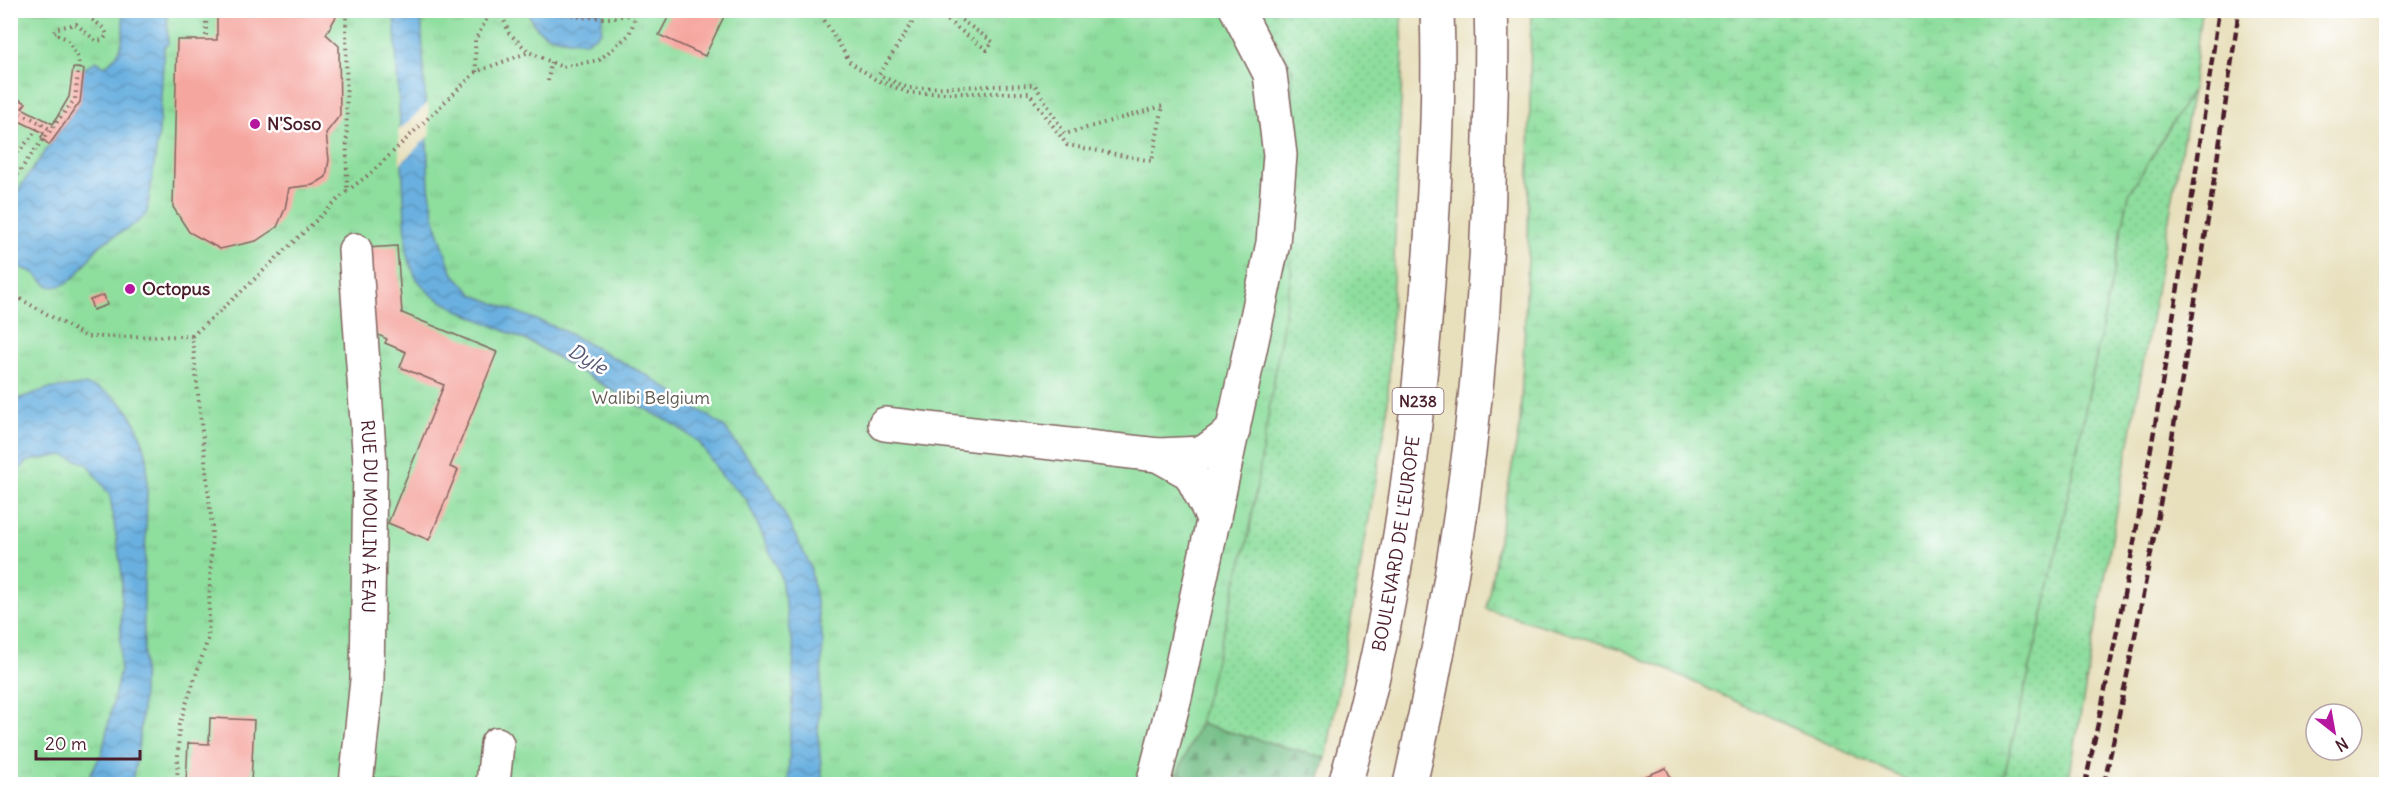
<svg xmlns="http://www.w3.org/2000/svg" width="2397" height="795" viewBox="0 0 2397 795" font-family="Delius,sans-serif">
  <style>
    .grass { fill: url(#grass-dots); stroke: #6c7e64; stroke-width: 1.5 }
    .forest { fill: url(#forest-firs); stroke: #5e6e58; stroke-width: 1.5 }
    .wetland { fill: url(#wetland-marsh); stroke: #6c7e64; stroke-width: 1.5 }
    .park { fill: url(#park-tufts); stroke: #6c7e64; stroke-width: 1.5 }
    .water { fill: url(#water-waves); stroke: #5a6886; stroke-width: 1.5 }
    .pier { fill: #e8e0bd }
    .building { fill: #f5a69f }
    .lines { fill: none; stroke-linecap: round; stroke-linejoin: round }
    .minor-casing { stroke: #81635e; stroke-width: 36 }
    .highway-casing { stroke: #81635e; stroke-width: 36 }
    .path { stroke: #81635e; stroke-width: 4; stroke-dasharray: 1.5 4.5; stroke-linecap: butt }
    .minor { stroke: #fff; stroke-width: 33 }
    .highway { stroke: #fff; stroke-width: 33 }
    .rail { stroke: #4a1f2b; stroke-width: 4.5; stroke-dasharray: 9 4.5; stroke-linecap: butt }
    .poi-dot { fill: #b5179e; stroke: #fff; stroke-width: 2 }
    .labels { text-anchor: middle; stroke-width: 5; stroke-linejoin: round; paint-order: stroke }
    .shield { fill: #fff; stroke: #80626b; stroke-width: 1.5 }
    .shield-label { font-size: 16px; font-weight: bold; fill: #4a1f2b }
    .poi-label { font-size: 18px; font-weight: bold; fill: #4a1f2b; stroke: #fff; text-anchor: start }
    .park-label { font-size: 18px; fill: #5e584e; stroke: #fff }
    .street-label { font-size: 18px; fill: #4a1f2b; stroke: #fff }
    .water-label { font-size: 20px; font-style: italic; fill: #565973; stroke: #fff }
  </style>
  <defs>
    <pattern id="grass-dots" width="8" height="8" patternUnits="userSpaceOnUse" patternTransform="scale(1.5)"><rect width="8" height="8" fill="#8ede9e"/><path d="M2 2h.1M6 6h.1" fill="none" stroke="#7cbe88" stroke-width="1.8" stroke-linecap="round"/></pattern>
    <pattern id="forest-firs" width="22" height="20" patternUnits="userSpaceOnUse" patternTransform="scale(1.5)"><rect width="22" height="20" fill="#72bd85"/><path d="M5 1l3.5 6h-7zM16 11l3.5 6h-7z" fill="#60996d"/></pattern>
    <pattern id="wetland-marsh" width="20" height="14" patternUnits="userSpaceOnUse" patternTransform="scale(1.5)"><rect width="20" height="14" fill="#8ede9e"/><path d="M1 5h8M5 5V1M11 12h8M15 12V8" fill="none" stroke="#7cbe88"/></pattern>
    <pattern id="park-tufts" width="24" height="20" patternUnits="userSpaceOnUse" patternTransform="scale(1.5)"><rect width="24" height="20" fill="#8ede9e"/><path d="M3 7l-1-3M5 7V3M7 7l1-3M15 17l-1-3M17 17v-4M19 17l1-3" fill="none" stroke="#7cbe88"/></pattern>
    <pattern id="water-waves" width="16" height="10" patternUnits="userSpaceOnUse" patternTransform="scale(1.5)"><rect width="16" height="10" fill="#69b0e0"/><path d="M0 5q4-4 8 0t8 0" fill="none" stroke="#588fb6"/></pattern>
  </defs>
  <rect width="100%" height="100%" fill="#fff"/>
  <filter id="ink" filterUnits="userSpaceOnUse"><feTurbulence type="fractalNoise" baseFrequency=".0167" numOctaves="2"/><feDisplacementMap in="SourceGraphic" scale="12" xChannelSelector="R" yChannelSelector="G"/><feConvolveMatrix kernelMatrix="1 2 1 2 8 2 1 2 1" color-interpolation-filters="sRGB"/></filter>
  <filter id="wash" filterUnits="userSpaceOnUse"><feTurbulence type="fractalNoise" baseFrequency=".008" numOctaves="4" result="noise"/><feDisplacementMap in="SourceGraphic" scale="24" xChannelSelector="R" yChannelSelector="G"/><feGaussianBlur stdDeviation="1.35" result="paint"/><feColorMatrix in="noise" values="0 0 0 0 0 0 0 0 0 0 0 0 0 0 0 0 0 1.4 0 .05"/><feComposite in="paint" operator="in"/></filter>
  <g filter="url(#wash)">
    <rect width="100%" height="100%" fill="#e8e0bd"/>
    <!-- grass -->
    <g class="grass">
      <polygon points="1261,11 1401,11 1403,52 1387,418 1326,758 1199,724 1173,784 1292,135 1292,70"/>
      <polygon points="2192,90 2068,784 2002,784 2049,589 2129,194"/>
    </g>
    <!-- forest -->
    <polygon class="forest" points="1199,724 1326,758 1318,784 1173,784"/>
    <!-- wetland -->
    <polygon class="wetland" points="1531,11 2201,11 2192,90 2129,194 2049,589 2002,784 1916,784 1621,649 1486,609 1520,423 1528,255"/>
    <!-- park -->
    <polygon class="park" points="10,11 1261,11 1292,70 1291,274 1249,534 1199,724 1173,784 11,784"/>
    <!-- water -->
    <g class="water">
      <path d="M 122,11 L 167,11 L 168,44 L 164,47 L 159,132 L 147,212 C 140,226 113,234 101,245 C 85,259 74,292 48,286 L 33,272 L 18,267 L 11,260 L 11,200 L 80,102 L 84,69 L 96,61 L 105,66 C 126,52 124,33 122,11 Z"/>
      <polygon points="394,11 421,11 429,186 436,225 452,272 474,295 562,330 650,377 723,426 770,486 810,565 823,642 818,735 823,784 788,784 794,651 780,574 746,499 722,476 699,442 670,422 634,403 534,344 458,310 431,295 416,278 407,256"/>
      <path d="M 528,11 L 603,11 L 601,32 L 586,42 C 562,39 535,40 528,11 Z"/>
      <path d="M 85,385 C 124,393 138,421 147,457 C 148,501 145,545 144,589 C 143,653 147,723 131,784 L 77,784 L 88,778 L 102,753 L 120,670 L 122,575 L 110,496 L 88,464 L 63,455 L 28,461 L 11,478 L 11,401 L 47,389 Z"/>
      <polygon points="10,569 17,610 11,622 10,622"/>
    </g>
    <!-- pier -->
    <polygon class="pier" points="428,103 430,135 400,164 398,131"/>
    <g id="blocks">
      <!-- building -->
      <g class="building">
        <polygon points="217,10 340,10 326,34 339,46 340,115 326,133 329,160 326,177 313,185 289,188 285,209 277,227 256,241 220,249 189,232 173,207 177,40 217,40"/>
        <polygon points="672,10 727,10 705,56 659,35"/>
        <polygon points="73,68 84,69 80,102 49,145 41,137 44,133 15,119 12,125 17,128 10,139 10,94 26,103 22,108 53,124 69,97"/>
        <polygon points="397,246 402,313 497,352 450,467 458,470 429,540 388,523 444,385 400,367 406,352 385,343 387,339 372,332 366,248"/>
        <polygon points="104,295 107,305 93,310 90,300"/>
        <polygon points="210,718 254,720 251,784 186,784 188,743 209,744"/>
        <polygon points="1666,768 1674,784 1632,784 1631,782"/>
      </g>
    </g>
  </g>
  <g filter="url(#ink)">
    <use href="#blocks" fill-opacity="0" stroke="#81635e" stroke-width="1.5"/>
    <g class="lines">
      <defs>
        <g id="minor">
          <path id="s1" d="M 355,250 L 370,464 L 367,680 L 356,784"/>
          <polyline points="885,424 1158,455 1203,453 1233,431"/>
          <polyline points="1158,455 1190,473 1214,520"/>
          <polyline points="493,784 497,744"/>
          <polyline points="1153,784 1175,697 1273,243 1280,155 1270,74 1237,10"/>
        </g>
        <g id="highway">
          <path id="s2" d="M 1345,784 C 1394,618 1417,443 1429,269 C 1435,184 1440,96 1437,10"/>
          <path d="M 1410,784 C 1459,572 1488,356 1490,138 C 1491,95 1493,53 1491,10"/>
        </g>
      </defs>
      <!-- minor casing -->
      <use href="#minor" class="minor-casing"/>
      <!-- highway casing -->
      <use href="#highway" class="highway-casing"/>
      <!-- path -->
      <g class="path">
        <polyline points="206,10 206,39"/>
        <polyline points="500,10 509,33 529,52 562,67 599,60 629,35 638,10"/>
        <polyline points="818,10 850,62 875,79 909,93 1029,93 1067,145 1152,161 1163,106 1065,134 1035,85 908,88 879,75 920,10"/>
        <polyline points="933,10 987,50 993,42 947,10"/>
        <polyline points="501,12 564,12 580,17 608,18 636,14"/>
        <polyline points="476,72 475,40 492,10"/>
        <polyline points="548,81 551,62"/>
        <polyline points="42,124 52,131"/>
        <polyline points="10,162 42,124 22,113"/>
        <path d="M 10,185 L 31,155 L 75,99 L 79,65 L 77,56 L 67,39 L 54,33 L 58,28 L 76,24 L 96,41 L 103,40 L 107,35 C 103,23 89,21 83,10"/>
        <polyline points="347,191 371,173 476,72 529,52"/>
        <polyline points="10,293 87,337 192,336 212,526 208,639 179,725 177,784"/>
        <polyline points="192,336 241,292 347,191 346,10"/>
      </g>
      <!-- minor -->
      <use href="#minor" class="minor"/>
      <!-- highway -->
      <use href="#highway" class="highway"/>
      <!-- rail -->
      <g class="rail">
        <path d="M 2085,784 C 2141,529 2183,270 2219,10"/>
        <path d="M 2104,784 C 2160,529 2202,270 2239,10"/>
      </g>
    </g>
  </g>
  <!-- markers -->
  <g class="poi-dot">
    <circle cx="255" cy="124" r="6"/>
    <circle cx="130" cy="289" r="6"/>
  </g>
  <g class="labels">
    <!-- shield labels -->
    <rect class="shield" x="1392.5" y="388" width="51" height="26" rx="4.5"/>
    <g class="shield-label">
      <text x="1418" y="407">N238</text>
    </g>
    <!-- poi labels -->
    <g class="poi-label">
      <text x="267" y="130">N'Soso</text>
      <text x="142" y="295">Octopus</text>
    </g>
    <!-- park labels -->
    <g class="park-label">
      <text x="651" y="404">Walibi Belgium</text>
    </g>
    <!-- street labels -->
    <g class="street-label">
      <text dy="6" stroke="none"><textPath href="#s1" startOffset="267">RUE DU MOULIN À EAU</textPath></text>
      <text dy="6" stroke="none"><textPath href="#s2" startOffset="246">BOULEVARD DE L'EUROPE</textPath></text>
    </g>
    <!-- water labels -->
    <g class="water-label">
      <text transform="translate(588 359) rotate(30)" y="7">Dyle</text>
    </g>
  </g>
  <!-- margin -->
  <rect width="2397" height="795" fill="none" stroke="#fff" stroke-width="36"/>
  <!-- north arrow -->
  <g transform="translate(2334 732) rotate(149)"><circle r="28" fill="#ffffff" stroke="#b7a5aa" stroke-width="1.5"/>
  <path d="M0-4.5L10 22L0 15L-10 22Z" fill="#b5179e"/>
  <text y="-9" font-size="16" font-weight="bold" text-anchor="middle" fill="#4a1f2b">N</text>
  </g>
  <!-- scale -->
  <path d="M36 750v9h104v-9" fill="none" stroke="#4a1f2b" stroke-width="3"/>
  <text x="45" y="750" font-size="18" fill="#4a1f2b" stroke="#ffffff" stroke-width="4.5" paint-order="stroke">20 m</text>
</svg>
